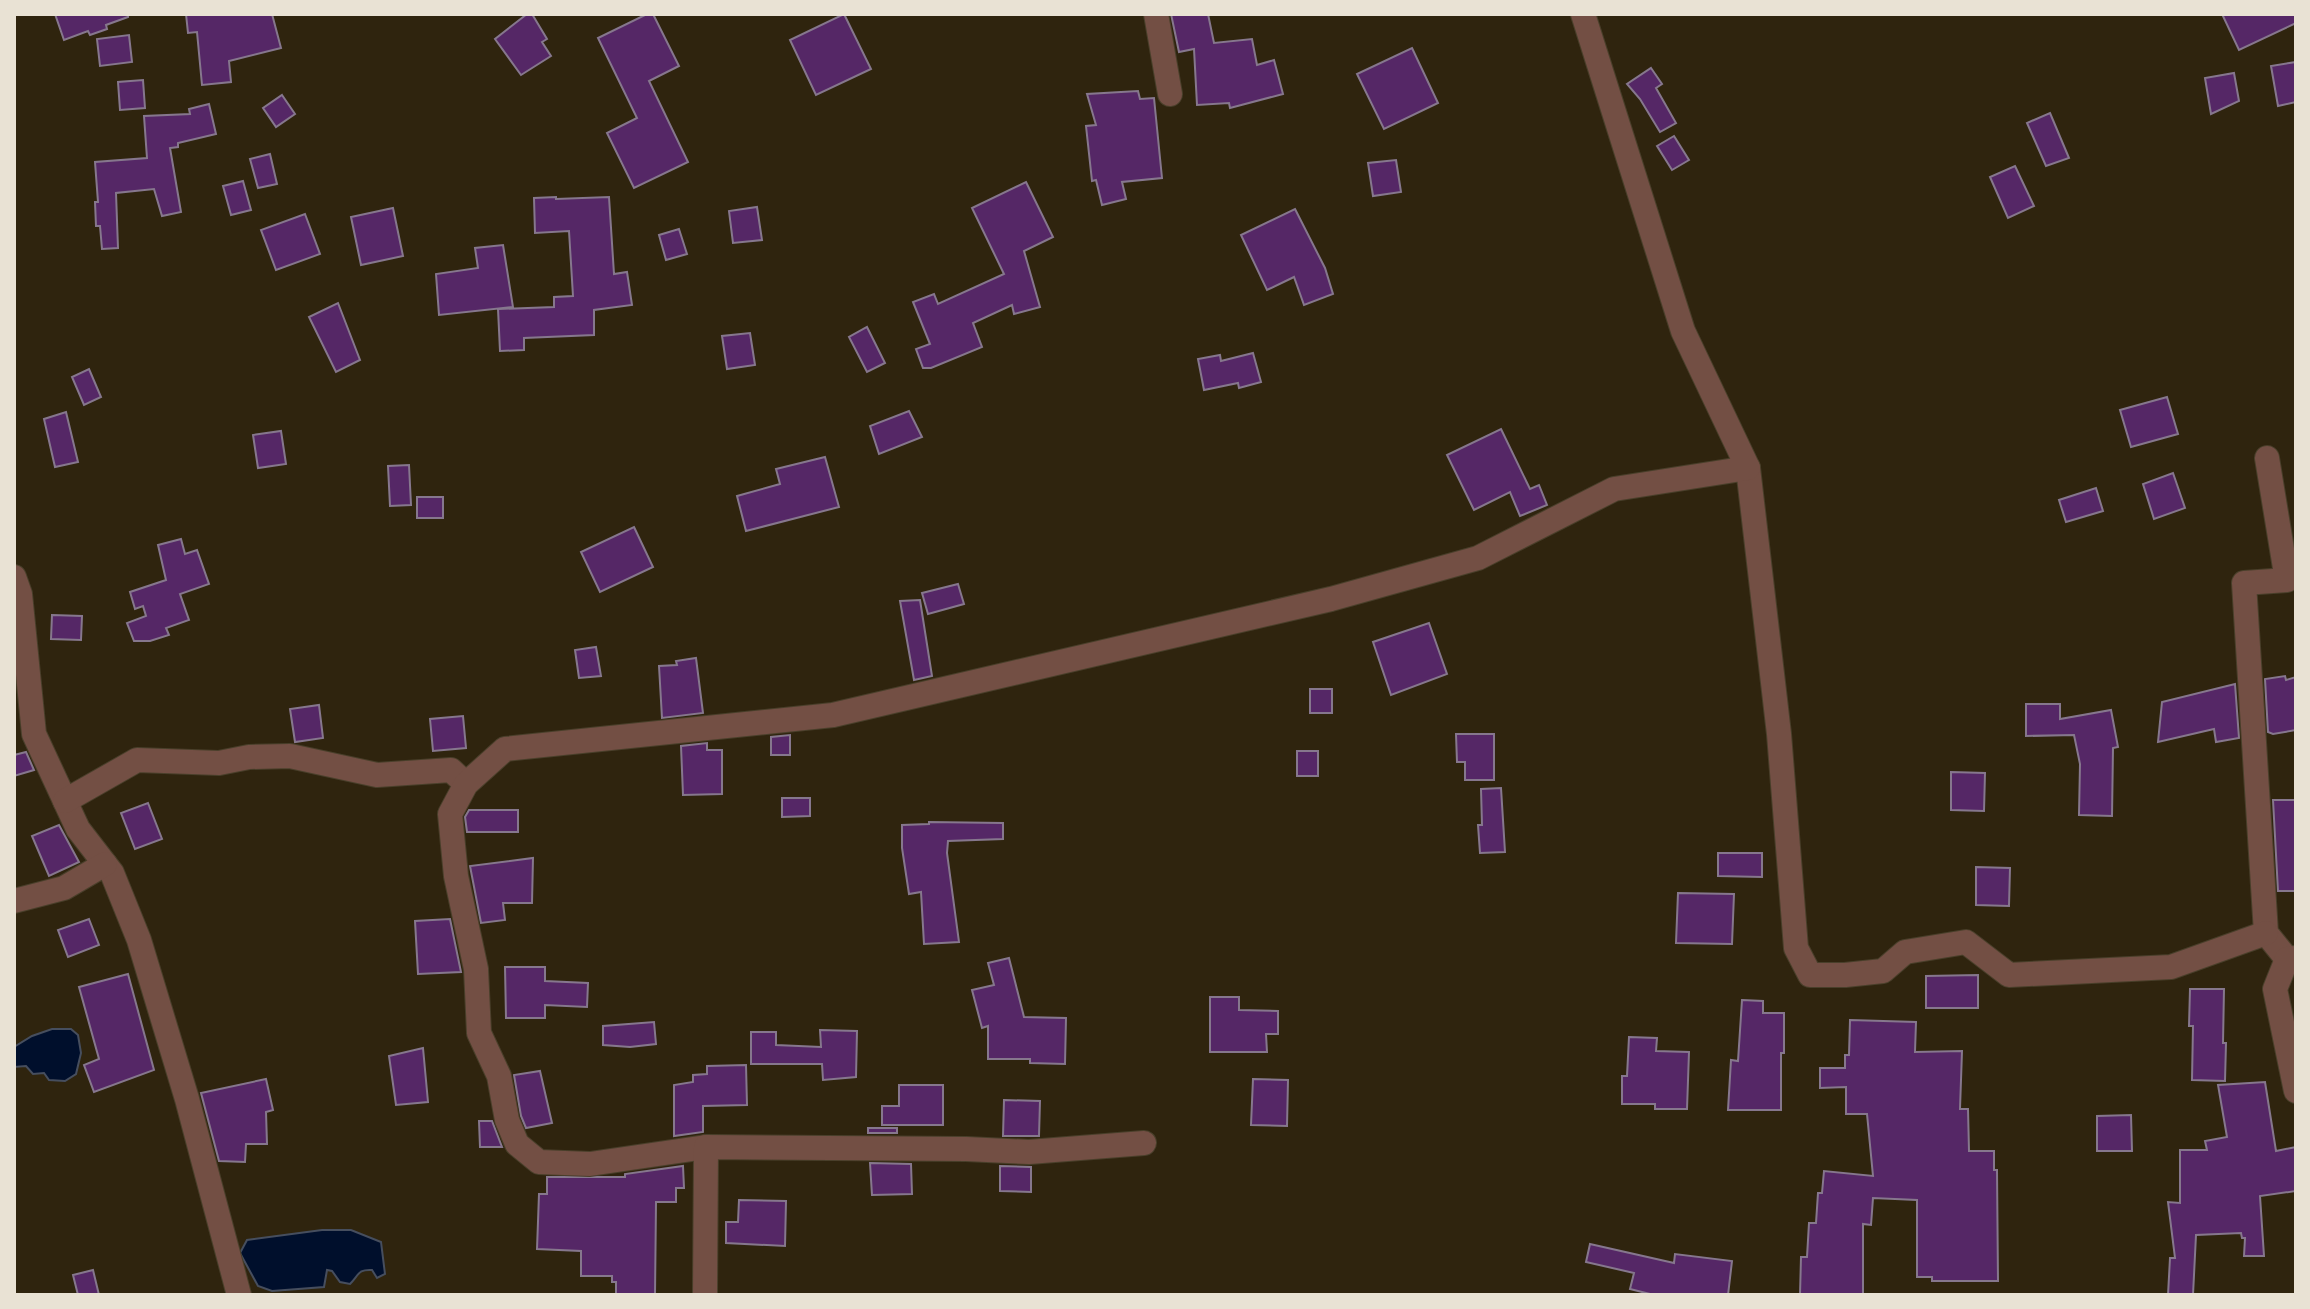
<svg xmlns="http://www.w3.org/2000/svg" width="2310" height="1309" viewBox="0 0 2310 1309" font-family="'Space Grotesk',sans-serif">
  <style>
    .water { fill: #000f2c; stroke: #464e5e; stroke-width: 2 }
    .building { fill: #552766; stroke: #86778d; stroke-width: 2 }
    .lines { fill: none; stroke-linecap: round; stroke-linejoin: round }
    .minor-casing { stroke: #493f2a; stroke-width: 26 }
    .minor { stroke: #734f44; stroke-width: 24 }
  </style>
  <rect width="100%" height="100%" fill="#2f240e"/>
  <!-- water -->
  <g class="water">
    <polygon points="52,1029 71,1029 78,1035 81,1053 76,1074 65,1081 49,1080 44,1073 33,1074 26,1066 14,1067 14,1047 32,1036"/>
    <path d="M 322,1230 L 351,1230 L 381,1242 L 385,1274 L 377,1278 L 372,1270 C 358,1269 359,1275 350,1284 L 340,1282 L 332,1271 L 327,1270 L 324,1287 L 272,1291 L 258,1286 L 240,1253 L 247,1240 Z"/>
  </g>
  <!-- building -->
  <g class="building">
    <polygon points="55,14 128,14 128,17 106,25 107,29 90,35 88,31 64,40"/>
    <polygon points="186,14 272,14 281,48 229,61 231,82 202,85 197,32 188,33"/>
    <polygon points="527,14 532,14 547,39 542,42 551,56 521,75 495,39"/>
    <polygon points="647,14 653,14 679,66 649,81 688,162 634,188 607,133 637,118 598,38"/>
    <polygon points="844,14 871,69 816,95 790,40"/>
    <polygon points="1171,14 1208,14 1214,43 1252,39 1257,65 1274,60 1283,94 1230,108 1229,103 1197,105 1194,49 1179,52"/>
    <polygon points="2222,14 2296,14 2296,23 2239,50"/>
    <polygon points="129,35 132,62 100,66 97,39"/>
    <polygon points="1412,48 1438,103 1384,129 1357,74"/>
    <polygon points="2296,62 2296,102 2278,106 2271,66"/>
    <polygon points="1651,68 1662,84 1656,88 1676,123 1660,132 1640,99 1627,84"/>
    <polygon points="2234,73 2239,101 2211,114 2205,78"/>
    <polygon points="143,80 145,108 120,110 118,82"/>
    <polygon points="1138,91 1140,99 1154,98 1162,178 1122,182 1126,199 1102,205 1096,180 1092,181 1086,126 1096,125 1087,94"/>
    <polygon points="282,95 295,114 276,127 263,108"/>
    <polygon points="209,104 216,134 178,143 178,147 170,148 181,212 162,216 154,189 116,193 118,248 102,249 100,226 96,226 95,202 98,202 95,162 147,158 144,116 190,114 189,109"/>
    <polygon points="2050,113 2069,158 2046,166 2027,123"/>
    <polygon points="1674,136 1689,160 1672,170 1657,146"/>
    <polygon points="270,154 277,184 258,188 250,159"/>
    <polygon points="1396,160 1401,192 1373,196 1368,163"/>
    <polygon points="2015,166 2034,206 2008,218 1990,177"/>
    <polygon points="243,181 251,210 231,215 223,186"/>
    <polygon points="1026,182 1053,237 1024,251 1040,307 1014,314 1012,305 973,323 982,347 931,368 923,368 916,349 930,344 913,302 934,294 938,304 1004,274 972,208"/>
    <polygon points="556,197 556,199 609,197 614,274 627,272 632,305 594,310 594,335 524,338 524,350 500,351 498,309 554,307 554,297 573,296 569,231 535,233 534,198"/>
    <polygon points="757,207 762,240 733,243 729,211"/>
    <polygon points="393,208 403,256 361,265 351,217"/>
    <polygon points="1295,209 1325,268 1333,294 1304,305 1294,277 1267,290 1241,235"/>
    <polygon points="305,214 320,254 276,270 261,230"/>
    <polygon points="679,229 687,254 666,260 659,235"/>
    <polygon points="503,245 513,307 439,315 436,274 478,268 475,248"/>
    <polygon points="338,303 360,360 336,372 309,317"/>
    <polygon points="867,327 885,363 867,372 849,337"/>
    <polygon points="750,333 755,365 727,369 722,336"/>
    <polygon points="1253,353 1261,382 1239,388 1238,383 1204,390 1198,359 1220,355 1221,361"/>
    <polygon points="89,369 101,397 84,405 72,377"/>
    <polygon points="2167,397 2178,434 2131,447 2120,410"/>
    <polygon points="909,411 922,437 879,454 870,426"/>
    <polygon points="66,412 78,462 55,467 44,419"/>
    <polygon points="1501,429 1530,489 1539,485 1547,505 1520,516 1510,492 1474,510 1447,455"/>
    <polygon points="281,431 286,464 258,468 253,435"/>
    <polygon points="825,457 839,507 746,531 737,496 780,484 776,469"/>
    <polygon points="409,465 411,505 390,506 388,466"/>
    <polygon points="2173,473 2185,508 2154,519 2143,484"/>
    <polygon points="2096,488 2103,511 2066,522 2059,500"/>
    <rect x="417" y="497" width="26" height="21"/>
    <polygon points="634,527 653,567 600,592 581,552"/>
    <polygon points="181,539 185,554 197,550 209,584 180,594 189,620 166,628 169,635 150,641 134,641 127,623 146,616 143,606 135,609 130,592 166,580 158,545"/>
    <polygon points="958,584 964,604 928,614 922,593"/>
    <polygon points="920,600 932,676 914,680 900,601"/>
    <polygon points="52,615 82,616 81,640 51,639"/>
    <polygon points="1429,623 1447,674 1391,695 1373,642"/>
    <polygon points="596,647 601,676 579,678 575,650"/>
    <polygon points="696,658 703,713 662,718 659,666 677,665 676,661"/>
    <polygon points="2285,676 2286,680 2296,677 2296,730 2273,734 2268,732 2265,679"/>
    <polygon points="2235,684 2239,738 2216,742 2214,729 2158,742 2162,702"/>
    <rect x="1310" y="689" width="22" height="24"/>
    <polygon points="2026,704 2060,704 2060,719 2111,710 2118,747 2113,748 2112,816 2079,815 2080,764 2074,735 2026,736"/>
    <polygon points="319,705 323,738 295,742 290,709"/>
    <polygon points="463,716 466,748 433,751 430,719"/>
    <polygon points="1456,734 1494,734 1494,780 1465,780 1465,762 1457,762"/>
    <polygon points="790,735 790,755 771,755 771,737"/>
    <polygon points="707,743 707,750 722,750 722,794 683,795 681,746"/>
    <rect x="1297" y="751" width="21" height="25"/>
    <polygon points="26,752 34,770 14,776 14,755"/>
    <polygon points="1951,772 1985,773 1984,811 1951,810"/>
    <polygon points="1501,788 1505,852 1480,853 1478,825 1482,825 1481,789"/>
    <polygon points="782,798 810,798 810,816 782,817"/>
    <polygon points="2273,800 2296,800 2296,891 2278,891"/>
    <polygon points="148,803 162,839 135,849 121,813"/>
    <polygon points="469,810 518,810 518,832 467,832 465,817"/>
    <polygon points="929,822 1003,823 1003,839 948,841 947,853 959,942 924,944 921,892 909,894 902,848 902,825 929,824"/>
    <polygon points="59,825 79,862 49,876 32,836"/>
    <polygon points="1718,853 1762,853 1762,877 1718,876"/>
    <polygon points="533,858 532,903 503,903 505,920 481,923 470,866"/>
    <polygon points="1976,867 2010,868 2009,906 1976,905"/>
    <polygon points="1678,893 1734,894 1732,944 1676,943"/>
    <polygon points="89,919 99,945 68,957 58,930"/>
    <polygon points="450,919 461,972 418,974 415,921"/>
    <polygon points="1009,958 1024,1017 1066,1018 1065,1064 1030,1063 1030,1059 988,1059 988,1026 982,1028 972,990 994,985 988,963"/>
    <polygon points="505,967 545,967 545,981 588,983 587,1007 545,1005 545,1018 506,1018"/>
    <polygon points="128,974 154,1070 94,1092 84,1065 99,1059 79,987"/>
    <polygon points="1978,975 1978,1008 1926,1008 1926,976"/>
    <polygon points="2190,989 2224,989 2223,1043 2226,1043 2225,1081 2192,1080 2193,1026 2189,1026"/>
    <polygon points="1210,997 1239,997 1239,1010 1278,1011 1278,1034 1266,1034 1267,1052 1210,1052"/>
    <polygon points="1742,1000 1763,1001 1763,1013 1784,1013 1784,1053 1781,1053 1781,1110 1728,1110 1731,1060 1738,1061"/>
    <polygon points="1850,1020 1916,1022 1915,1052 1962,1051 1960,1109 1968,1109 1969,1151 1994,1151 1994,1170 1997,1170 1998,1281 1932,1281 1932,1277 1917,1277 1917,1200 1873,1198 1871,1225 1863,1224 1863,1295 1800,1295 1801,1257 1807,1257 1809,1223 1816,1223 1818,1193 1822,1193 1824,1171 1873,1176 1867,1114 1846,1114 1846,1087 1820,1088 1820,1068 1845,1068 1845,1055 1849,1055"/>
    <polygon points="654,1022 656,1044 630,1047 603,1045 603,1026"/>
    <polygon points="820,1030 857,1031 856,1077 823,1080 822,1064 751,1064 751,1032 776,1032 776,1045 821,1047"/>
    <polygon points="1629,1037 1657,1038 1656,1051 1689,1052 1687,1109 1655,1109 1655,1104 1622,1104 1622,1076 1627,1076"/>
    <polygon points="423,1048 428,1102 396,1105 389,1056"/>
    <polygon points="746,1065 747,1105 703,1106 703,1132 674,1136 674,1085 693,1082 693,1075 707,1074 707,1066"/>
    <polygon points="540,1071 552,1123 526,1128 521,1116 514,1075"/>
    <polygon points="266,1079 273,1110 266,1112 267,1144 246,1144 245,1162 219,1161 201,1093"/>
    <polygon points="1253,1079 1288,1080 1287,1126 1251,1125"/>
    <polygon points="2265,1082 2276,1151 2296,1147 2296,1191 2260,1196 2264,1256 2244,1256 2245,1238 2242,1238 2241,1233 2196,1235 2193,1295 2168,1295 2170,1258 2175,1258 2168,1202 2180,1203 2180,1150 2207,1150 2205,1141 2227,1137 2218,1085"/>
    <polygon points="899,1085 943,1085 943,1125 882,1125 882,1106 899,1106"/>
    <polygon points="1004,1100 1040,1101 1039,1136 1003,1136"/>
    <polygon points="2131,1115 2132,1151 2097,1151 2097,1116"/>
    <polygon points="479,1121 492,1121 502,1147 480,1147"/>
    <rect x="868" y="1128" width="29" height="5"/>
    <polygon points="870,1163 911,1164 912,1194 872,1195"/>
    <polygon points="683,1166 684,1188 676,1188 676,1202 656,1202 655,1295 616,1295 616,1282 612,1282 612,1276 581,1276 581,1251 537,1249 539,1194 547,1194 547,1177 625,1177 625,1174"/>
    <polygon points="1000,1166 1031,1167 1031,1192 1000,1191"/>
    <polygon points="739,1200 786,1201 785,1246 726,1243 726,1222 738,1222"/>
    <polygon points="1590,1244 1674,1263 1675,1254 1732,1261 1728,1295 1654,1295 1630,1289 1634,1273 1586,1262"/>
    <polygon points="93,1270 99,1295 78,1295 73,1275"/>
  </g>
  <g class="lines">
    <defs>
      <g id="minor">
        <polyline points="1156,14 1170,94"/>
        <polyline points="2267,458 2287,580 2244,583 2266,933 2287,959"/>
        <polyline points="1748,468 1779,734 1796,948 1810,975 1845,975 1883,971 1905,952 1966,942 2009,975 2171,967 2266,933"/>
        <polyline points="14,577 20,594 34,734 78,829 112,873 139,940 187,1099 239,1295"/>
        <polyline points="65,801 137,760 219,763 249,757 290,756 377,775 451,770 466,784"/>
        <polyline points="14,901 64,888 105,864"/>
        <polyline points="2296,958 2287,959 2275,989 2296,1091"/>
        <polyline points="706,1147 590,1164 539,1162 517,1144 507,1120 499,1076 479,1033 476,969 456,876 450,814 466,784 505,749 833,715 1331,599 1478,558 1614,489 1748,468 1683,331 1583,14"/>
        <polyline points="705,1295 706,1147 966,1149 1029,1152 1144,1143"/>
      </g>
    </defs>
    <!-- minor casing -->
    <use href="#minor" class="minor-casing"/>
    <!-- minor -->
    <use href="#minor" class="minor"/>
  </g>
  <!-- border -->
  <rect width="2310" height="1309" fill="none" stroke="#e9e2d4" stroke-width="32"/>
</svg>
